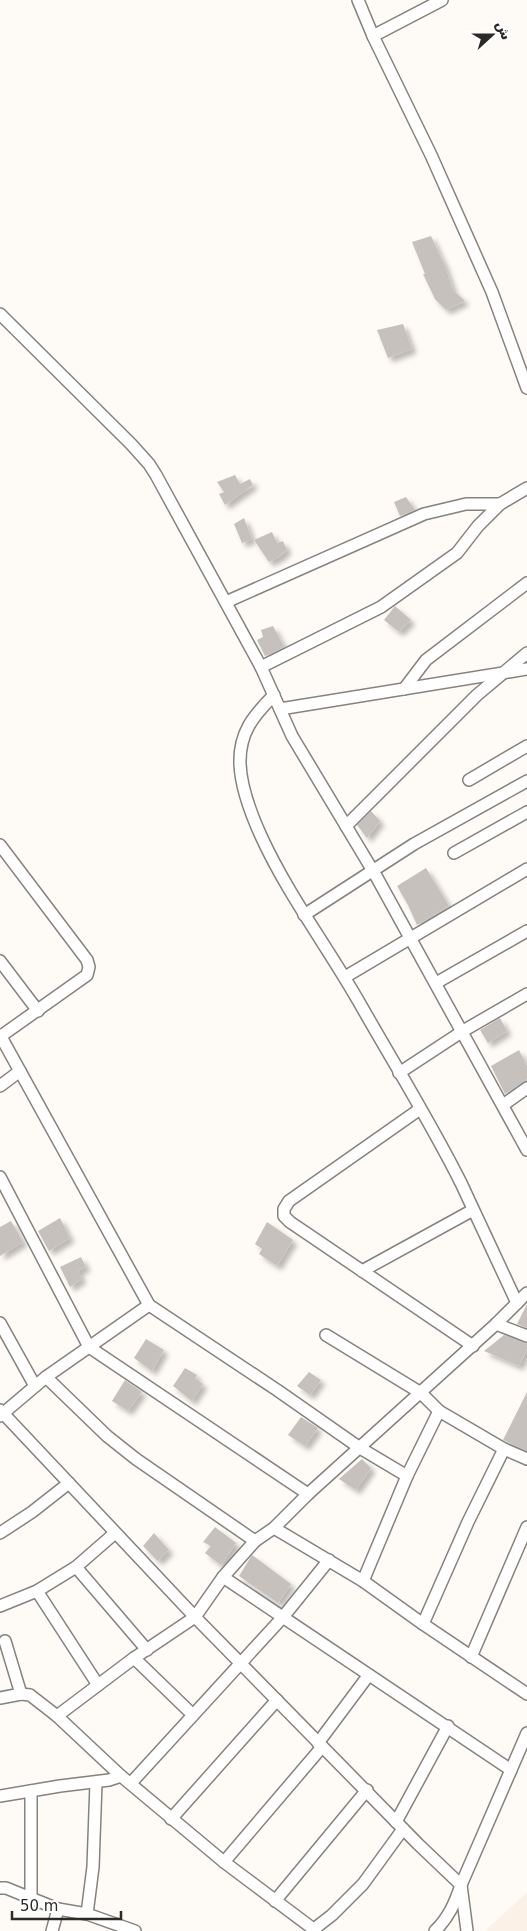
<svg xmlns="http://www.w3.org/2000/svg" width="527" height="1931" viewBox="0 0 527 1931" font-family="'DejaVu Sans','Noto Naskh Arabic',sans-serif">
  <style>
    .built { fill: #fcf1e6 }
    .building { fill: #c6c1bc; filter: url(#shadow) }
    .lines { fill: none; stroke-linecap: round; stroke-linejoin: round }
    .minor-casing { stroke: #86827d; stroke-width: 14 }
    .minor { stroke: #fff; stroke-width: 11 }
  </style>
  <defs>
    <filter id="shadow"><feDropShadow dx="4.5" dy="4.5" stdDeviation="2.5" flood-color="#0004"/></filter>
  </defs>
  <rect width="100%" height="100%" fill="#fefaf6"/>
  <!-- built -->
  <polygon class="built" points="527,1892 527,1931 485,1931"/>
  <!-- building -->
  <g class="building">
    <polygon points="431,236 445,266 453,290 465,301 446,310 435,299 423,274 425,274 412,242"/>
    <polygon points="403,324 412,349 388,358 377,330"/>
    <polygon points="235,475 240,484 250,479 253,485 225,505 219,494 224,492 217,482"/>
    <polygon points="406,497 415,510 400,516 394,502"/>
    <polygon points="244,518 252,539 242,543 234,524"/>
    <polygon points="272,532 277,543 283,541 287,550 279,557 269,562 254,540"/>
    <polygon points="395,606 411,620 399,632 384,620"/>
    <polygon points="273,626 284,647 265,656 257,640 263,637 261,630"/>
    <polygon points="371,811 380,821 367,838 357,825"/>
    <polygon points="426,868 449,906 417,925 408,905 397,886"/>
    <polygon points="500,1018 507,1031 488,1043 480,1030"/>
    <polygon points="519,1050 527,1066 527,1079 505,1094 491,1066"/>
    <polygon points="60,1218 70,1238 49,1251 38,1231"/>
    <polygon points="11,1221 23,1242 0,1256 0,1227"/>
    <polygon points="267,1222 293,1240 277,1266 259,1254 262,1249 255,1244"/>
    <polygon points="81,1257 86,1267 78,1271 82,1279 70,1287 60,1267"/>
    <polygon points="527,1304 527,1328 517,1324"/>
    <polygon points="504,1335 527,1343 527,1349 519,1366 484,1351"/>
    <polygon points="146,1339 164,1350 152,1371 134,1358"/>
    <polygon points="185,1368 197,1375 195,1378 203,1384 192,1401 173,1386"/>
    <polygon points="309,1372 321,1380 310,1395 297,1386"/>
    <polygon points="125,1380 142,1392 128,1411 112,1401"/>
    <polygon points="527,1392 527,1451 503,1440"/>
    <polygon points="301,1417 318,1428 305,1446 288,1435"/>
    <polygon points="362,1459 371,1468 356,1490 339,1479"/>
    <polygon points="215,1527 236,1543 221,1565 205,1553 211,1546 203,1542"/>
    <polygon points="154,1533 169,1550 158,1561 143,1546"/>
    <polygon points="252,1555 291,1584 278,1603 239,1576"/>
  </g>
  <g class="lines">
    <defs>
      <g id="minor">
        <polyline points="358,0 373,36 431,155 492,292 527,388"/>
        <polyline points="373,36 442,0"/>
        <polyline points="0,314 131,444 149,464 156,475 261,667 292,736 376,876 527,1150"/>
        <polyline points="226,602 424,514 466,504 500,504"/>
        <polyline points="261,667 381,607 457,553 478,526 500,504 527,488"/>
        <polyline points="404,689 426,660 527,583"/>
        <path d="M 274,695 C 253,716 239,733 240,764 C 241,788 251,814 261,836 C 288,895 327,946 359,1002 C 393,1062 430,1121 461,1183 C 480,1223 498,1263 517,1303"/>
        <polyline points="280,709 527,669"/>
        <polyline points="469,780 527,746"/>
        <polyline points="346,826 477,695 527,653"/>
        <polyline points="0,845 87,960 89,967 87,975 1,1036"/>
        <polyline points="454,853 527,812"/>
        <polyline points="304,915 414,844 527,781"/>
        <polyline points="0,961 38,1011"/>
        <polyline points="345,977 527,869"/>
        <polyline points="436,983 527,931"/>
        <polyline points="0,1035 149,1305 277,1390 360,1448 407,1476"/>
        <polyline points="399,1073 463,1031 527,994"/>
        <polyline points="0,1086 20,1071"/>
        <polyline points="503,1105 527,1088"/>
        <polyline points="420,1109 289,1201 284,1209 284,1216 290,1222 473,1346"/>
        <polyline points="0,1177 89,1347 308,1494"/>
        <polyline points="362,1271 473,1210"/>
        <polyline points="0,1323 35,1386"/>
        <polyline points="496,1324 527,1336"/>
        <polyline points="326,1335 421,1393 439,1411 504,1449 527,1459"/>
        <polyline points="46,1377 107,1436 136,1459 255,1541"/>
        <polyline points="0,1410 195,1617 418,1844 461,1885 467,1931"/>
        <polyline points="0,1416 46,1377 149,1305"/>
        <polyline points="274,1528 363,1581 423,1624 527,1694"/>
        <polyline points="0,1533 32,1512 69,1483"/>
        <polyline points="76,1567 147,1650"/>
        <polyline points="223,1577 511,1770"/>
        <polyline points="363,1581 407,1476 439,1411"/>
        <polyline points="37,1591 98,1685"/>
        <polyline points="0,1606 37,1591 76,1567 115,1533"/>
        <polyline points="423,1624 468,1522 504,1449"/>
        <polyline points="5,1641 21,1694"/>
        <polyline points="471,1657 527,1527"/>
        <polyline points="134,1658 193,1715"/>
        <polyline points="0,1698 21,1694 30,1695 57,1716 121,1776 224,1862 316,1931"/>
        <polyline points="57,1716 134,1658 195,1617 223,1577 255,1541 274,1528 308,1494 496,1324 527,1293"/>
        <polyline points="318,1743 368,1676"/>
        <polyline points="131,1783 283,1617 329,1560"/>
        <polyline points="31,1791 31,1899"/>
        <polyline points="0,1796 60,1786 109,1780 121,1776"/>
        <polyline points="171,1819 277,1700"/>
        <polyline points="396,1822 448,1726"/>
        <polyline points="224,1862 322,1747"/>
        <polyline points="0,1888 6,1888 58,1909 87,1914 135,1931"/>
        <polyline points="275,1901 367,1790"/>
        <polyline points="87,1914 93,1867 96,1783"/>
        <polyline points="314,1929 332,1915 363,1884 403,1829"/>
        <polyline points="52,1931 58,1909"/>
        <path d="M 435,1931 C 449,1917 455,1903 461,1885 L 527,1733"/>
      </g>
    </defs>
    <!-- minor casing -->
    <use href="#minor" class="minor-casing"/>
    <!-- minor -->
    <use href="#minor" class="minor"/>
  </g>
  <!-- north arrow -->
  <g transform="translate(492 35) rotate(69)" stroke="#ffffff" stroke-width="4" paint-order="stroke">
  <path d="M0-4L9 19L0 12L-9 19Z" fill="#2c2a28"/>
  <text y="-8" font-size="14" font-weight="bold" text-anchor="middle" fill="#2c2a28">ش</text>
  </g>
  <!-- scale -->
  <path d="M12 1911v8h109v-8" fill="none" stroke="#2c2a28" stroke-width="2.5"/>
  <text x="20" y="1911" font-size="15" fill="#2c2a28" stroke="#ffffff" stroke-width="4" paint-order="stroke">50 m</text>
</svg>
